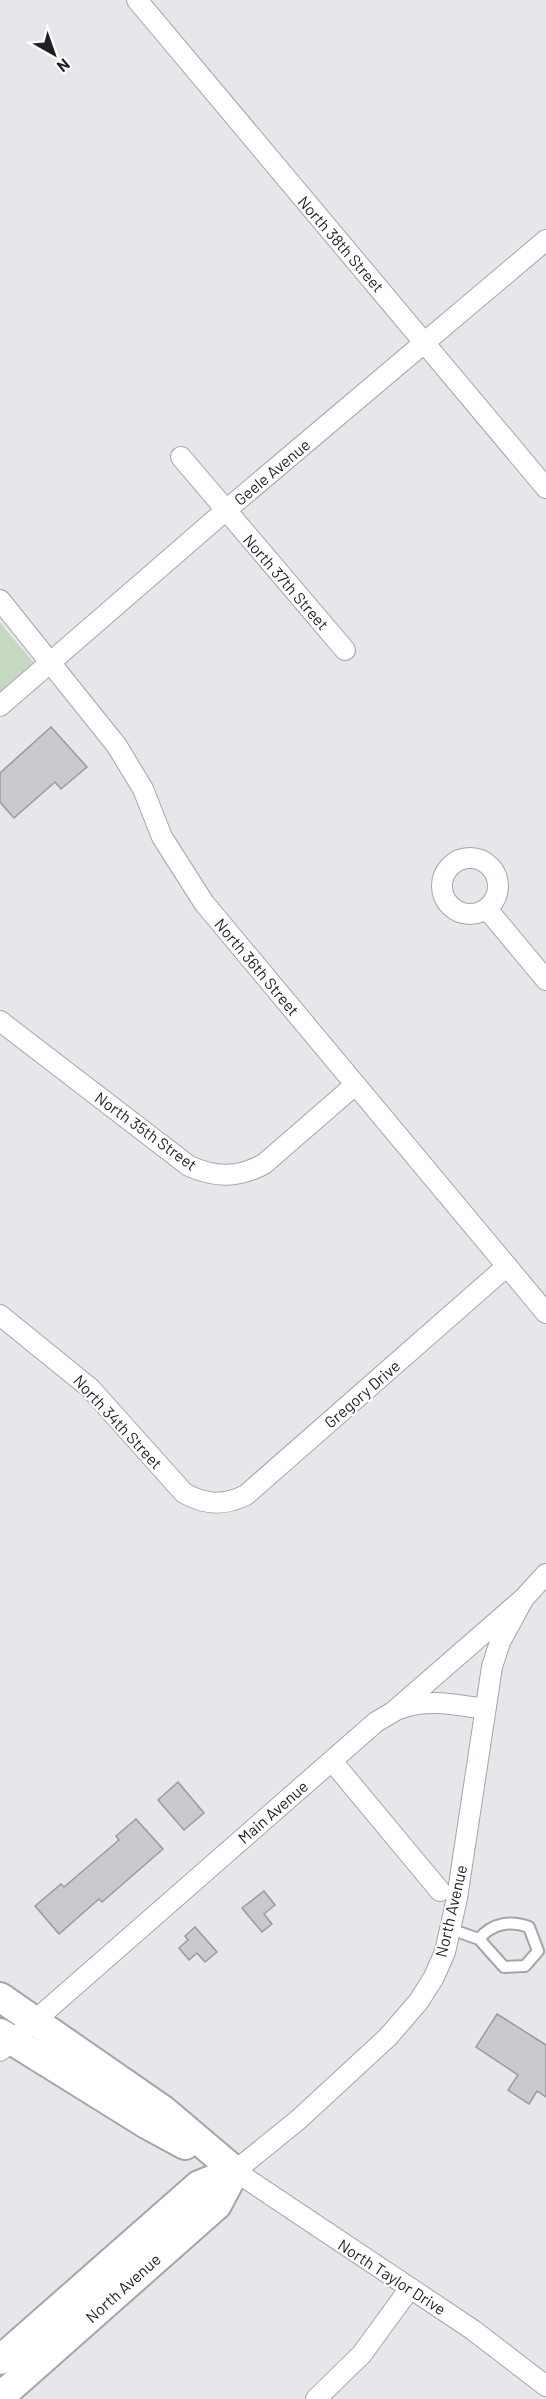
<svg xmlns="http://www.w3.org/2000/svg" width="546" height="2399" viewBox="0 0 546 2399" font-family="Barlow,sans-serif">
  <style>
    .green { fill: #c6d8c1 }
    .building { fill: #c8cace; stroke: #989a9e; stroke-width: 1.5 }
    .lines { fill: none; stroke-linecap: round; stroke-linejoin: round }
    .lane-casing { stroke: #a3a5a9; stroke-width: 14 }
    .street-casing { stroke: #a3a5a9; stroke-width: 22 }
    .secondary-casing { stroke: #a3a5a9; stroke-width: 32 }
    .lane { stroke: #fff; stroke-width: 10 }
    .street { stroke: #fff; stroke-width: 20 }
    .secondary { stroke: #fff; stroke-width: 28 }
    .labels { text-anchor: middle; stroke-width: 4.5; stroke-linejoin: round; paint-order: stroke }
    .street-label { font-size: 16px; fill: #1e1f20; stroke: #fff }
  </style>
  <rect width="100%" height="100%" fill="#e5e7eb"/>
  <!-- green -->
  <polygon class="green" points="0,623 34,663 0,693"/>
  <!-- building -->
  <g class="building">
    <polygon points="51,727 87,767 61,789 55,782 14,818 0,802 0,773"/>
    <polygon points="178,1782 204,1813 184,1830 158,1800"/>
    <polygon points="136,1819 163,1849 102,1902 99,1899 59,1934 35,1906 61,1884 64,1887 119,1840 116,1836"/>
    <polygon points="264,1891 275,1905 264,1914 272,1924 262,1932 242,1908"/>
    <polygon points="195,1927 217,1952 205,1962 197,1953 189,1960 179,1948 188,1940 185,1936"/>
    <polygon points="497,2014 546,2045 546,2097 537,2091 529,2104 508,2090 518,2075 476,2047"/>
  </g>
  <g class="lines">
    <defs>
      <path id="lane" d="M 450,1929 L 479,1939 L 504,1967 L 525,1966 L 538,1951 L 529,1927 C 511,1920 492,1923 479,1939"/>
      <g id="street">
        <polyline points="137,0 546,488"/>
        <polyline points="181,457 345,650"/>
        <polyline points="0,600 117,746 143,789 162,837 204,903 546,1313"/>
        <polyline points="0,706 225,511 546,240"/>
        <circle cx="470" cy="886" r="28"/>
        <polyline points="487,909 546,980"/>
        <path d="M 0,1021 L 189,1166 C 216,1178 238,1178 264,1164 L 355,1085"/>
        <path d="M 0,1315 L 90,1388 L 184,1493 C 205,1505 224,1506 246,1495 L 507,1266"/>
        <polyline points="524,1598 500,1642 492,1667 457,1898 445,1952 434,1977 419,2001 388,2037 298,2120 235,2171 473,2330 546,2386"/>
        <path d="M 399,1709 C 427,1698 456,1705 485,1709"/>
        <polyline points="332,1761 440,1891"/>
        <polyline points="0,2051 376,1722 393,1712 524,1598 546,1574"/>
        <polyline points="316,2399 362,2354 410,2288"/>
      </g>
      <g id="secondary">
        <polyline points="0,1997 163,2110 235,2171"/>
        <polyline points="0,2033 148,2125 185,2145"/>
        <polyline points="0,2360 199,2185 235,2171"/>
        <polyline points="0,2397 217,2205 235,2171"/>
      </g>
    </defs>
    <!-- lane casing -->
    <use href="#lane" class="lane-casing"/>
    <!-- street casing -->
    <use href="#street" class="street-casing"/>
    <!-- secondary casing -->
    <use href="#secondary" class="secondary-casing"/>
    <!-- lane -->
    <use href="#lane" class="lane"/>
    <!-- street -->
    <use href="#street" class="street"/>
    <!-- secondary -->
    <use href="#secondary" class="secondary"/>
  </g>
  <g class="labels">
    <!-- street labels -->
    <g class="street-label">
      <text transform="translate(341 244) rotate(49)" y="6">North 38th Street</text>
      <text transform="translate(272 472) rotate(-40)" y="6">Geele Avenue</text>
      <text transform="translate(286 582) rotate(49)" y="6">North 37th Street</text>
      <text transform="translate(257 967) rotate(50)" y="6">North 36th Street</text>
      <text transform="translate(146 1131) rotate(36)" y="6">North 35th Street</text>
      <text transform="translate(362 1394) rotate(-41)" y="6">Gregory Drive</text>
      <text transform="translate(118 1422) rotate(47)" y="6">North 34th Street</text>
      <text transform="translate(273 1812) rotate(-41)" y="6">Main Avenue</text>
      <text transform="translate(451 1911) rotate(-77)" y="6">North Avenue</text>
      <text transform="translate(392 2277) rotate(33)" y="6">North Taylor Drive</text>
      <text transform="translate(123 2288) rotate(-42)" y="6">North Avenue</text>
    </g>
  </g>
  <!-- north arrow -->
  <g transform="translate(54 54) rotate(140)" stroke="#ffffff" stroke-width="4.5" paint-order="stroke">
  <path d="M0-4.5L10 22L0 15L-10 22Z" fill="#1e1f20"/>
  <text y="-9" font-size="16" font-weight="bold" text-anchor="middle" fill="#1e1f20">N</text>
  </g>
</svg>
